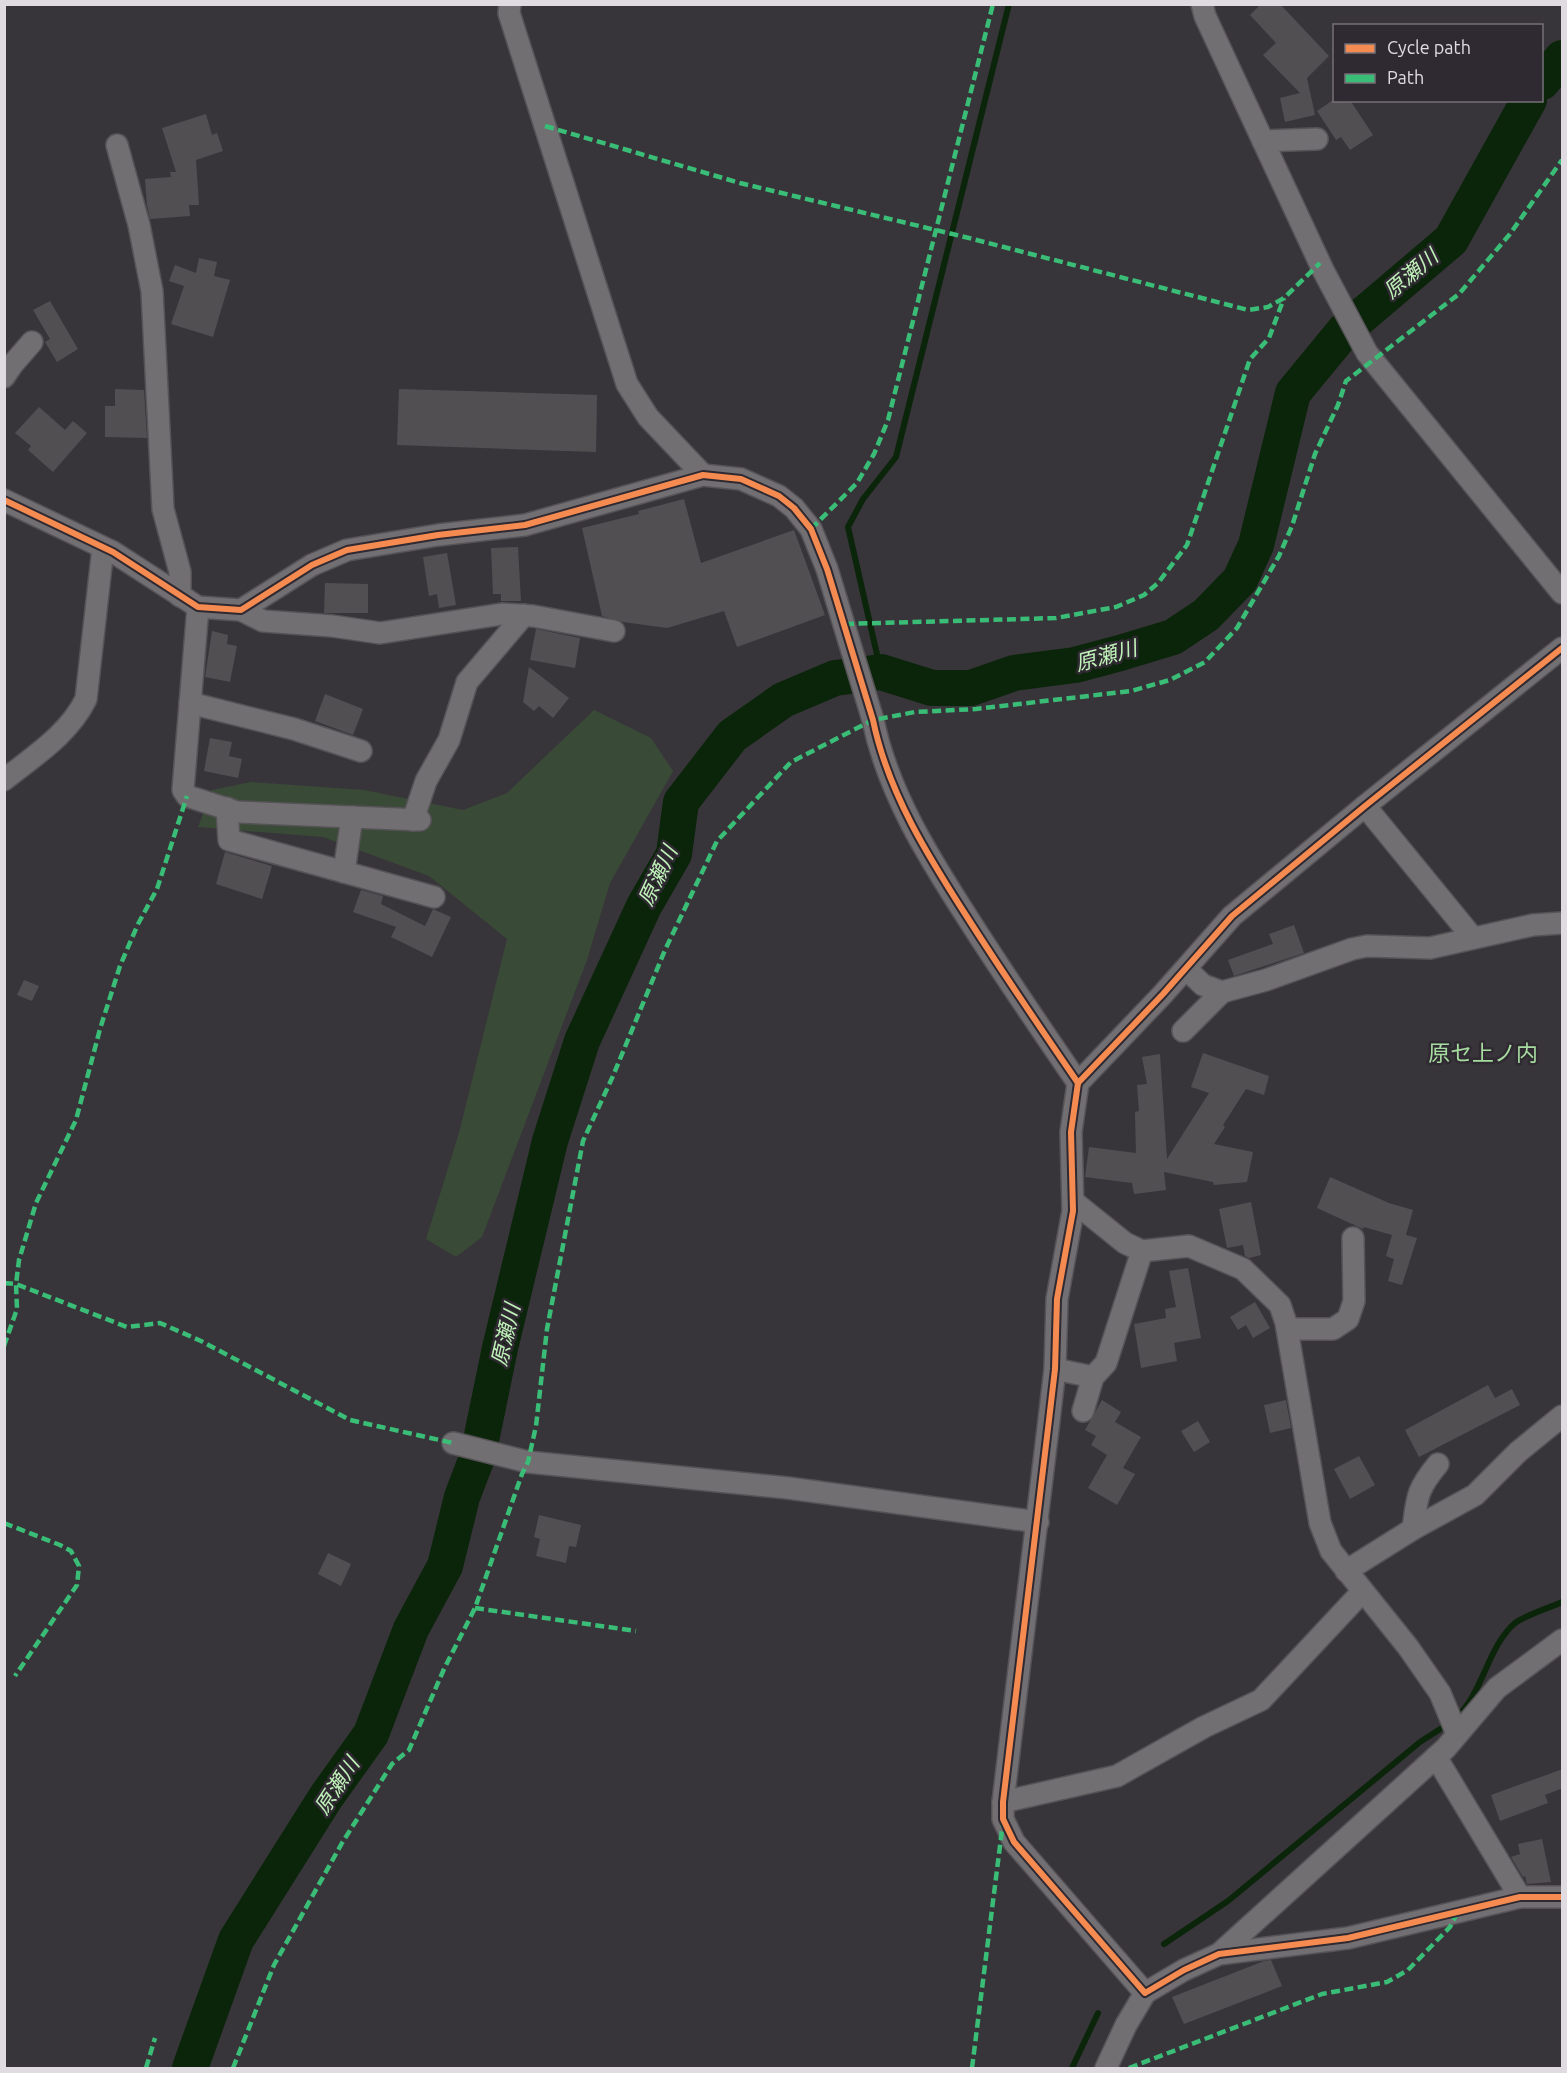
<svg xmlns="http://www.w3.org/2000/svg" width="1567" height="2073" viewBox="0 0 1567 2073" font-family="Ubuntu,'Noto Sans JP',sans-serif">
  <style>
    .green { fill: #394a37 }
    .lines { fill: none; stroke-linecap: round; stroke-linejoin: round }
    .stream { stroke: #0b250a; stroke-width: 6 }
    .river { stroke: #0b250a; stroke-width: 36 }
    .building { fill: #524f53 }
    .minor-casing { stroke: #565357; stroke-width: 24 }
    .minor { stroke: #726f73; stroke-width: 21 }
    .quiet { stroke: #3abd76; stroke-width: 4.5; stroke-dasharray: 9 4.5; stroke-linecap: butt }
    .cycleway-casing { stroke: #2f2931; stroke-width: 10 }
    .cycleway { stroke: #f68b52; stroke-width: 6 }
    .labels { text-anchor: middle; stroke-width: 5; stroke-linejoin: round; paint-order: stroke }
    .water-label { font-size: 21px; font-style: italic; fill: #c0f3b9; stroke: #2f2931 }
    .quarter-label { font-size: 22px; fill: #a6dc9f; stroke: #2f2931 }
  </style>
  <rect width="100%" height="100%" fill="#38353a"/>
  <!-- green -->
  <polygon class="green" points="594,710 651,738 673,771 610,883 587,960 482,1237 456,1257 426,1239 459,1133 507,939 429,876 323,837 198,827 212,790 251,782 364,790 463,810 507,793"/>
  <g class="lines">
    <!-- stream -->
    <g class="stream">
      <polyline points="881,672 848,527 863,499 896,457 1009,4"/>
      <path d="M 1456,1718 C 1483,1693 1488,1646 1515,1623 C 1526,1615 1549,1608 1562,1602"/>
      <polyline points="1164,1944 1228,1901 1420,1742 1448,1724"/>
      <polyline points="1072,2068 1098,2013"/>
    </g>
    <!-- river -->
    <g class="river">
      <polyline points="1542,82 1562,58"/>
      <polyline points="190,2068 236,1940 326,1797 371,1734 411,1629 445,1566 462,1497 478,1455 500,1348 550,1141 582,1041 644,906 674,854 681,802 732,736 783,700 835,678 881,672 932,688 971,688 1014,673 1075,665 1120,653 1173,637 1206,615 1240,580 1256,545 1293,393 1344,331 1451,240 1529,100"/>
    </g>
  </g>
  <!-- building -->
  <g class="building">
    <polygon points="1261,4 1280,4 1329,56 1307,78 1315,115 1285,122 1280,98 1300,93 1263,55 1276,43 1250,15"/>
    <polygon points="1333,100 1350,100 1373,135 1350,150 1341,137 1336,140 1317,111"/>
    <polygon points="206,114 212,135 217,133 223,151 196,160 199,205 189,205 190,216 150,219 147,205 145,179 171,177 170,172 176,172 162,128"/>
    <polygon points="199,258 217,262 214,276 230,280 213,337 171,324 184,286 169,281 175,265 196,273"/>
    <polygon points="50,301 78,349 57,362 45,342 50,339 33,310"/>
    <polygon points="115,389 144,390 147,438 105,437 105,406 115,406"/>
    <polygon points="399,389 597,395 596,452 397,445"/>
    <polygon points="39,407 65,430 73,421 87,433 53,472 28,450 31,446 15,433"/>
    <polygon points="684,499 701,563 794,530 825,615 737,647 724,611 667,628 623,622 602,616 582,528 639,514 638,511"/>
    <polygon points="518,547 521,601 501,601 501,594 493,594 491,548"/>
    <polygon points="447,553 456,605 439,608 437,594 429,596 423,557"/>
    <polygon points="325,583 368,584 368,613 324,613"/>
    <polygon points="536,629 580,638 575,668 530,660"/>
    <polygon points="212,631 228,635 227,644 237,646 230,682 205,677"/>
    <polygon points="529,667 569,698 553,718 539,706 534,711 523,702"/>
    <polygon points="325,694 363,709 353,735 315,721"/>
    <polygon points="210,738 232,742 229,756 242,759 238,778 204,771"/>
    <polygon points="225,852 272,866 262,899 216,884"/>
    <polygon points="361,890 383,896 381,904 425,926 433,909 451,917 432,957 391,937 396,927 353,912"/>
    <polygon points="1294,925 1304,953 1234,976 1228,960 1273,944 1269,934"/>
    <polygon points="24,980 39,986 32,1001 17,995"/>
    <polygon points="1203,1053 1269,1076 1264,1095 1246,1089 1223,1125 1225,1127 1214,1144 1253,1152 1247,1182 1214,1185 1213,1182 1164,1172 1166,1190 1134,1194 1132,1183 1085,1177 1089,1147 1136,1153 1135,1112 1139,1111 1137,1085 1147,1084 1142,1057 1160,1054 1167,1159 1209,1093 1191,1087"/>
    <polygon points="1330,1177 1389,1203 1413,1210 1406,1235 1417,1238 1402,1285 1388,1281 1394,1259 1386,1256 1392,1235 1364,1227 1363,1229 1317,1208"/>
    <polygon points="1251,1202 1261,1255 1249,1258 1245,1256 1243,1245 1227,1248 1219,1209"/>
    <polygon points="1188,1268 1201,1338 1174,1343 1177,1361 1141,1368 1134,1324 1166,1318 1165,1309 1176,1307 1169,1271"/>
    <polygon points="1255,1302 1270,1328 1253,1338 1246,1325 1238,1330 1230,1317"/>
    <polygon points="1488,1385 1495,1398 1512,1389 1520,1405 1419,1457 1405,1430"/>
    <polygon points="1102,1400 1121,1412 1115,1422 1141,1437 1123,1468 1135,1474 1117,1505 1088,1488 1107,1455 1091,1445 1096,1436 1085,1430"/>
    <polygon points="1286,1400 1291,1428 1270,1433 1264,1405"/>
    <polygon points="1198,1421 1210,1442 1194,1452 1181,1431"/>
    <polygon points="1359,1456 1375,1485 1350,1499 1334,1469"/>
    <polygon points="539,1515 581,1525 576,1547 569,1546 566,1563 536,1556 540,1539 534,1537"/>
    <polygon points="328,1553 351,1564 341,1586 318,1574"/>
    <polygon points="1563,1769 1563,1788 1545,1795 1548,1803 1500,1821 1491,1795"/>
    <polygon points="1542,1839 1551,1882 1527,1884 1525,1876 1523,1877 1511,1857 1520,1854 1518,1844"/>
    <polygon points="1271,1960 1282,1986 1184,2024 1172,1997 1264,1961"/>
  </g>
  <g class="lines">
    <defs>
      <g id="minor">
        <polyline points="510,4 509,13 627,384 648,417 703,475"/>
        <polyline points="1202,4 1205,16 1323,270 1367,353 1562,593"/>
        <polyline points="1263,141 1317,139"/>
        <polyline points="117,145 139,225 152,291 163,509 180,572 180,596"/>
        <polyline points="4,377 12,365 32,342"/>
        <path d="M 4,500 L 113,552 L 198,607 L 241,610 L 312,565 L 347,550 L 438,535 L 525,525 L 703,475 L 741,479 L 779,496 L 794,508 L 811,529 L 827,569 L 873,720 C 888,793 929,858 969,920 C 1004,975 1041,1029 1078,1083"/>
        <polyline points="198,607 183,790 187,796 237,812 420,820"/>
        <polyline points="241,610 263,621 332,626 380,633 502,614 533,616 614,631"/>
        <polyline points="1562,648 1365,806 1232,916 1163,994 1078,1083 1071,1132 1073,1211 1057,1299 1055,1369 1049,1420 1003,1802 1003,1819 1014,1842 1145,1993 1184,1970 1219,1954 1348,1938 1520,1897 1562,1897"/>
        <polyline points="190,703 294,729 361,751"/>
        <path d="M 4,780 C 34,756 69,734 86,699 L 103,548"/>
        <polyline points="1365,806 1473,938"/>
        <polyline points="227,808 229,840 434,897"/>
        <polyline points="413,820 426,781 449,740 467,682 524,615"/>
        <polyline points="344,872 352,817"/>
        <polyline points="1186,969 1203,985 1222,992 1266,980 1352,949 1367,946 1430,948 1533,925 1562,923"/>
        <polyline points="1183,1031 1222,992"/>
        <polyline points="1074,1202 1125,1243 1142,1251 1189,1246 1243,1269 1280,1305 1286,1323 1320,1523 1331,1551 1408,1647 1440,1693 1457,1734"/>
        <polyline points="1287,1329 1333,1329 1348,1319 1354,1301 1353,1238"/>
        <polyline points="1055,1369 1093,1377"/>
        <polyline points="1083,1411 1093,1377 1106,1363 1142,1251"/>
        <polyline points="453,1443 528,1462 788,1488 1038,1522"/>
        <path d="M 1413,1529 C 1417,1497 1417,1489 1438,1464"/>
        <polyline points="1346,1571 1413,1529 1475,1495 1518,1452 1562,1416"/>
        <polyline points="1436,1757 1520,1897"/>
        <polyline points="1003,1802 1117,1776 1204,1727 1261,1700 1362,1592"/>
        <polyline points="1219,1954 1446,1748 1497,1688 1562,1640"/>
        <polyline points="1106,2068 1126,2025 1145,1993"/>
      </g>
    </defs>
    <!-- minor casing -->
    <use href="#minor" class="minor-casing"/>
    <!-- minor -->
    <use href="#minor" class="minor"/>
    <!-- quiet -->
    <g class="quiet">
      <polyline points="545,126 740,183 969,238 1248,310 1268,307 1284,298 1320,263"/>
      <polyline points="811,529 857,483 874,454 888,420 993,4"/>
      <polyline points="845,624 1056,618 1116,607 1144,595 1158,583 1187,545 1250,359 1269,338 1284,298"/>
      <polyline points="4,1283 16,1284 127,1327 160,1323 201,1341 350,1420 453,1443"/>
      <polyline points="4,1346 17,1309 16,1284 19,1260 36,1203 76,1120 100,1029 120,966 138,924 157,889 187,796"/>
      <polyline points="4,1523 60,1545 71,1551 79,1566 77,1585 15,1676"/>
      <polyline points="475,1608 636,1631"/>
      <polyline points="146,2068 155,2038"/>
      <polyline points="233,2068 274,1965 342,1843 392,1764 409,1750 444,1669 475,1608 522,1474 528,1462 536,1426 547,1329 583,1141 613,1076 665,950 717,841 791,762 873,720 915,712 976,709 1131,691 1170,680 1205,662 1237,628 1279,556 1292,526 1315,454 1338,405 1346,381 1459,294 1510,234 1562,160"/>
      <polyline points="972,2068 1003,1822"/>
      <polyline points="1129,2068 1322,1994 1387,1982 1408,1970 1450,1927 1458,1911"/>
    </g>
    <defs>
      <g id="cycleway">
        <path d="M 4,500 L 113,552 L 198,607 L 241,610 L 312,565 L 347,550 L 438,535 L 525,525 L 703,475 L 741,479 L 779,496 L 794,508 L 811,529 L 827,569 L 873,720 C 888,793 929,858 969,920 C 1004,975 1041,1029 1078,1083"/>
        <polyline points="1562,648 1365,806 1232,916 1163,994 1078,1083 1071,1132 1073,1211 1057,1299 1055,1369 1049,1420 1003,1802 1003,1819 1014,1842 1145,1993 1184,1970 1219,1954 1348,1938 1520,1897 1562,1897"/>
      </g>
    </defs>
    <!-- cycleway casing -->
    <use href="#cycleway" class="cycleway-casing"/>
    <!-- cycleway -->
    <use href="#cycleway" class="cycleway"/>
  </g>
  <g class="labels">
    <!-- water labels -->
    <g class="water-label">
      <text transform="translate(1411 274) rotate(-40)" y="7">原瀬川</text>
      <text transform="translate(1106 656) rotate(-15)" y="7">原瀬川</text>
      <text transform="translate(658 876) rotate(-65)" y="7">原瀬川</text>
      <text transform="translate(506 1335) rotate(-77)" y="7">原瀬川</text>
      <text transform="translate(337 1786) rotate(-57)" y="7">原瀬川</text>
    </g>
    <!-- quarter labels -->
    <g class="quarter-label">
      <text x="1483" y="1061">原セ上ノ内</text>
    </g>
  </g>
  <!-- border -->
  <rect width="1567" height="2073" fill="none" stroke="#e0dbe1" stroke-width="12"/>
  <!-- legend -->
  <rect x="1333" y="24" width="210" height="78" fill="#2f2931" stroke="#767077" stroke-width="1.5"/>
  <rect x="1345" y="44" width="30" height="9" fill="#f68b52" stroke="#767077" stroke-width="1.5"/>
  <text x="1387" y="54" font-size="18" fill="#e0dbe1">Cycle path</text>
  <rect x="1345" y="74" width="30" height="9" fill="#3abd76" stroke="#767077" stroke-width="1.5"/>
  <text x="1387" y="84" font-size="18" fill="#e0dbe1">Path</text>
</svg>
